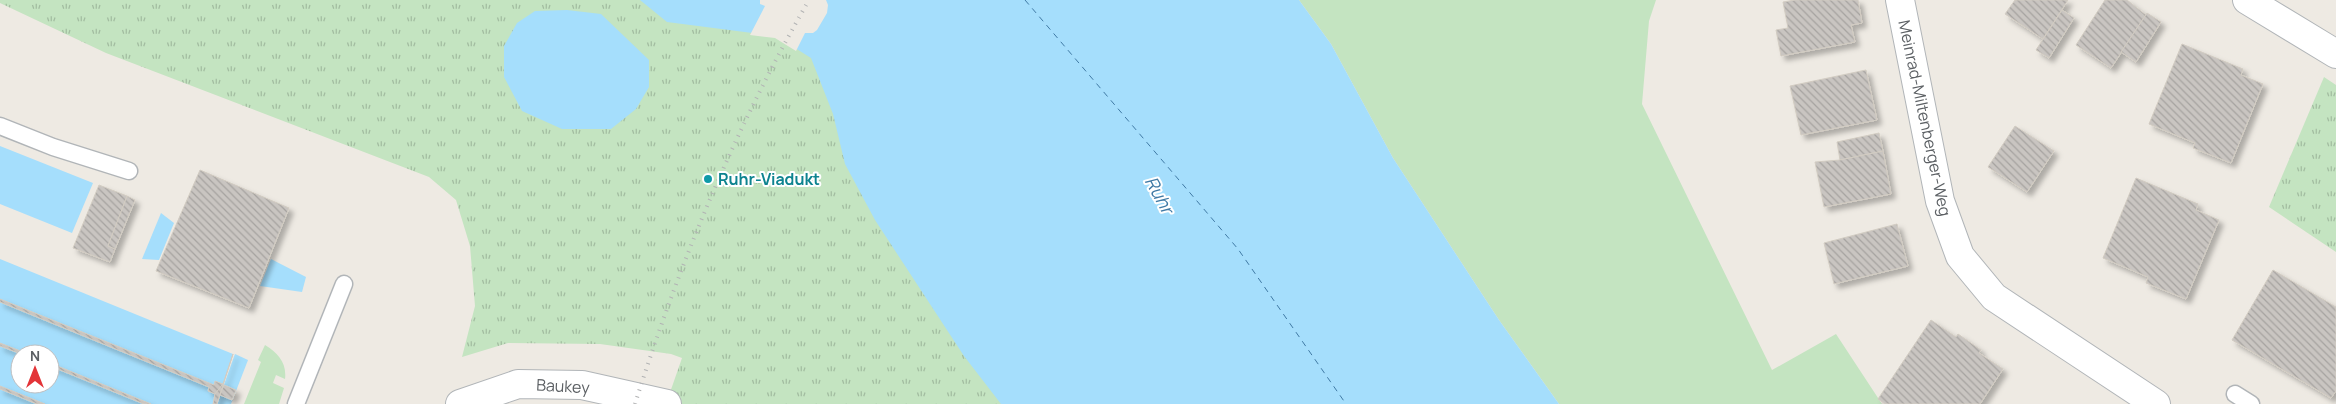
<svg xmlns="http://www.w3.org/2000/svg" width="2336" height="404" viewBox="0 0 2336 404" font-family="Manrope,sans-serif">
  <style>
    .grass { fill: #c4e4c1 }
    .park { fill: url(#park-tufts) }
    .water { fill: #a5defc }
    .pier { fill: #eeeae3 }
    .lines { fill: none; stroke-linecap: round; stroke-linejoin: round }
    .ferry { stroke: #407aa5; stroke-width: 1; stroke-dasharray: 6 5; stroke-linecap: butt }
    .building { fill: url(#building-back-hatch); stroke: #d2ccc2; filter: url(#shadow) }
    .service-casing { stroke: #b1b5b8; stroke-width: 19 }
    .minor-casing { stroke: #b1b5b8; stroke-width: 30 }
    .service { stroke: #fff; stroke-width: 16 }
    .minor { stroke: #fff; stroke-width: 28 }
    .rail { stroke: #b2b3b4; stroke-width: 4; stroke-dasharray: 1 6; stroke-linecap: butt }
    .culture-dot { fill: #0f9aa8; stroke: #fff; stroke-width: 2 }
    .labels { text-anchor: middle; stroke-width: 4; stroke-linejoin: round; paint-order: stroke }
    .street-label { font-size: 16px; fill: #5c6064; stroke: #fff }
    .culture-label { font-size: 16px; font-weight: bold; fill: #0d838f; stroke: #fff; text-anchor: start }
    .water-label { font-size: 18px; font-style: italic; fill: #407aa5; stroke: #fff }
  </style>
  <defs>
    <pattern id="park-tufts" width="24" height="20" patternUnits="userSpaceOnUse" patternTransform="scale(1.25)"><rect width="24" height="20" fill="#c4e4c1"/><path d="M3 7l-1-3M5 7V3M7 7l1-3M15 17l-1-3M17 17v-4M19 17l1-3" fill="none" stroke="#a2bca0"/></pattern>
    <pattern id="building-back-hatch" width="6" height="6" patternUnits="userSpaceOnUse" patternTransform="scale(1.25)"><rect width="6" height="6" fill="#c9c5c1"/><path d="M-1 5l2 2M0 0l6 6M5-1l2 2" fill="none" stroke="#a6a3a0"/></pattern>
    <filter id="shadow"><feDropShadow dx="4.5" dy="4.5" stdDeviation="2.5" flood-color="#0004"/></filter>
  </defs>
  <rect width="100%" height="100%" fill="#eeeae3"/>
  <!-- grass -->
  <g class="grass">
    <polygon points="1299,0 1656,0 1649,21 1642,104 1772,370 1836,334 1882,404 1559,404 1499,320 1393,158 1331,44"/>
    <path d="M 265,345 C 278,353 287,363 285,379 L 276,375 L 273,383 L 284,388 L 279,404 L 244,404 L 261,362 L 258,360 Z"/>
  </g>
  <!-- park -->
  <g class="park">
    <polygon points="0,0 869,0 1128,404 666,404 682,358 671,354 600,344 508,343 462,357 475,306 470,246 456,200 429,177 106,53 0,3"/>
    <polygon points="2324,77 2336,85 2336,252 2269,207"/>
  </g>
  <!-- water -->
  <g class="water">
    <polygon points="640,0 1299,0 1331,44 1393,158 1499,320 1559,404 1001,404 964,356 875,220 845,164 833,114 811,58 776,36 667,22"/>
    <polygon points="567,10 601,14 649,60 649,87 636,109 611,129 562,129 522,111 504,77 504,46 517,23 535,11"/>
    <polygon points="0,146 93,183 72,233 0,204"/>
    <polygon points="161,213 174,223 159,260 142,259"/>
    <polygon points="0,259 233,354 223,384 215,381 214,385 0,299"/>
    <polygon points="271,259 306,277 302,292 260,286"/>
    <polygon points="0,302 209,387 215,394 213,404 151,404 50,363 50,354 28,354 0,343"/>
    <polygon points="0,346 21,354 20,384 50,384 50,366 144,404 45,404 0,386"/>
    <polygon points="235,354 248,360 231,404 217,404"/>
    <polygon points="0,389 37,404 0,404"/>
  </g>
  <!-- pier -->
  <polygon class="pier" points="760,0 826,0 828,5 827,13 817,30 813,33 805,33 796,51 775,38 750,35 765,6 760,4"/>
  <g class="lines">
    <!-- ferry -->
    <polyline class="ferry" points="1025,0 1238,249 1346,404"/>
  </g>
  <!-- building -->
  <g class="building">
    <polygon points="1795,0 1858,0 1862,23 1851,25 1855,42 1781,56 1776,30 1788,28 1783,2"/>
    <polygon points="2015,0 2068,0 2043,39 2005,14"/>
    <polygon points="2105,0 2127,0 2146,15 2111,68 2076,45"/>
    <polygon points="2062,10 2074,18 2049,58 2036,50"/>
    <polygon points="2147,13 2161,22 2136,62 2121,52"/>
    <polygon points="2182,44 2243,69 2241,75 2263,84 2231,163 2193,148 2195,143 2149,124"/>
    <polygon points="1866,70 1877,120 1801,135 1790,86"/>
    <polygon points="2015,126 2054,151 2027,192 1988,167"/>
    <polygon points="1879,133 1883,151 1840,160 1837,142"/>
    <polygon points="1883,151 1891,194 1824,207 1815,162 1840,160"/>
    <polygon points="200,170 289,208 249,308 156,271"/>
    <polygon points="2136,178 2198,204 2196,210 2219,220 2186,299 2146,283 2148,277 2103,258"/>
    <polygon points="99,185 127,196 108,246 115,249 110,262 73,248"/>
    <polygon points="127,196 135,200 115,249 108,246"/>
    <polygon points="1897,224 1908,266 1834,284 1824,243"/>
    <polygon points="2273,270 2336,307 2336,391 2331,398 2232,340"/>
    <polygon points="0,299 214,385 215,381 223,384 215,394 208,391 209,387 0,302"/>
    <polygon points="1931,320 1956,337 1958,334 1981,350 1979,353 2003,369 1980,404 1885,404 1878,399"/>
    <polygon points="0,343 28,354 21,354 0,346"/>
    <polygon points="233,354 217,404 213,404 215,394 223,384"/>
    <polygon points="50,363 151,404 144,404 50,366"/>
    <polygon points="224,385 236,390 232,400 220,395"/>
    <polygon points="0,386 45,404 37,404 0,389"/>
  </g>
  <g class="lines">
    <defs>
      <g id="service">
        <polyline points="0,126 53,147 129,171"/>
        <polyline points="2235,394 2251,404"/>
        <polyline points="296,404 344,284"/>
      </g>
      <g id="minor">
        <polyline points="1900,0 1940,201 1960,256 1994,297 2156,404"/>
        <polyline points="2247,0 2336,54"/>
        <polyline points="460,404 518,384 582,385 667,404"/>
      </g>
    </defs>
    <!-- service casing -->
    <use href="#service" class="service-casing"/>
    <!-- minor casing -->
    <use href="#minor" class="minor-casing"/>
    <!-- service -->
    <use href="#service" class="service"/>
    <!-- minor -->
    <use href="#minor" class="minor"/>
    <!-- rail -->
    <path class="rail" d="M 635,404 C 679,264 735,128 809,0"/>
  </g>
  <!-- markers -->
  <circle class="culture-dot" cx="708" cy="179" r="5"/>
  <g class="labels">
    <!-- street labels -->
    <g class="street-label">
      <text transform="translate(1925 118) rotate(78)" y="6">Meinrad-Miltenberger-Weg</text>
      <text transform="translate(563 386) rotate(3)" y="6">Baukey</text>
    </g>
    <!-- culture labels -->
    <g class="culture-label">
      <text x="718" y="185">Ruhr-Viadukt</text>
    </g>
    <!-- water labels -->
    <g class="water-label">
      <text transform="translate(1159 195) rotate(61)" y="6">Ruhr</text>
    </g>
  </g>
  <!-- north arrow -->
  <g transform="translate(35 369)"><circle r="24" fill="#ffffff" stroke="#bebfc1"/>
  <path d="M0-4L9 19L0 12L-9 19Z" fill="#e33438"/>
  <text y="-8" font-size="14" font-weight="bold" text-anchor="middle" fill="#5c6064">N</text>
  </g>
</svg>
